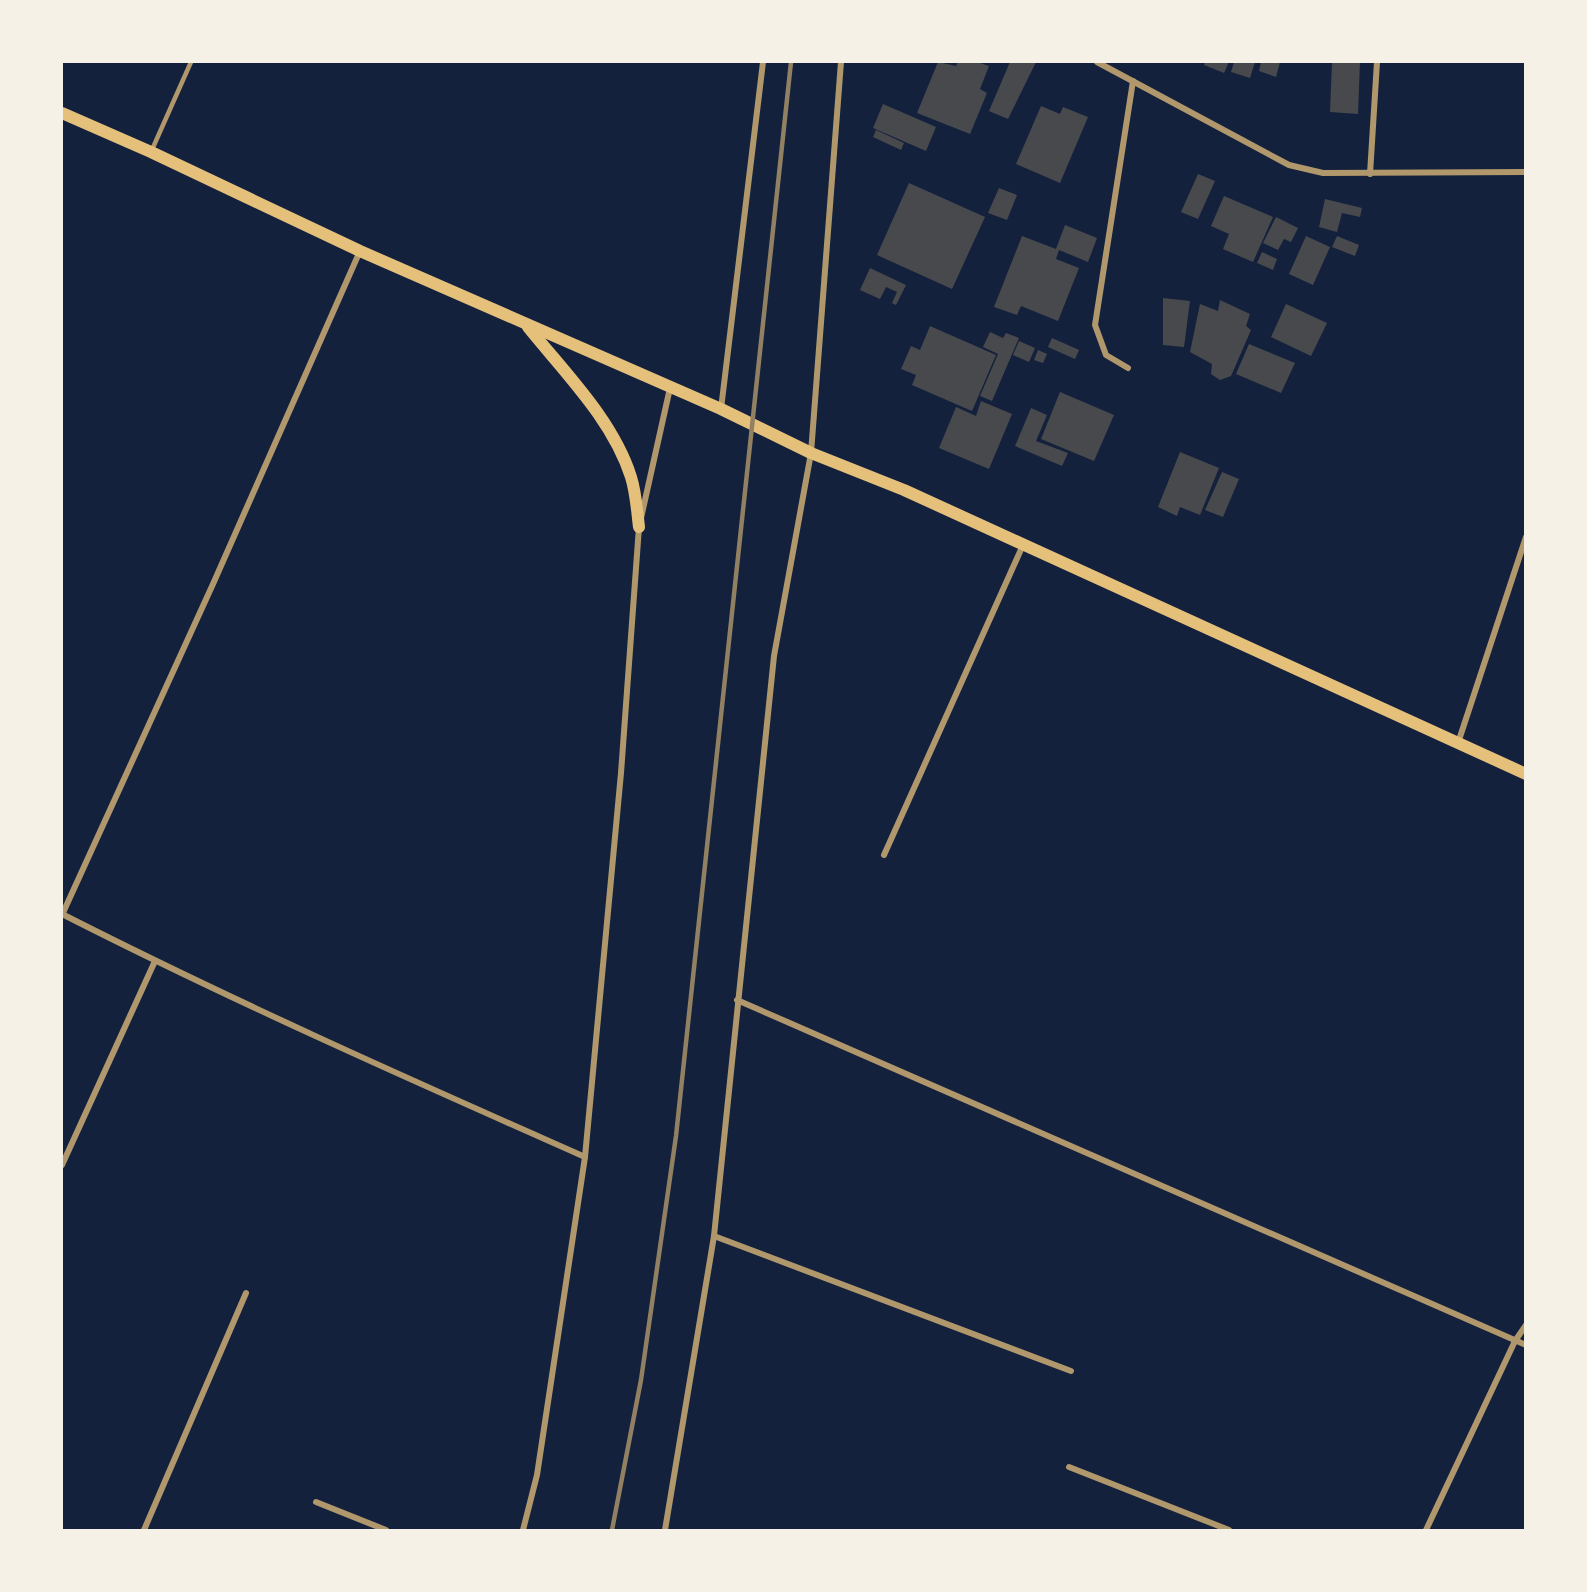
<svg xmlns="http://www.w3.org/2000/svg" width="1587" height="1592" viewBox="0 0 1587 1592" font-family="'Space Grotesk',sans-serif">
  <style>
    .building { fill: #48494c }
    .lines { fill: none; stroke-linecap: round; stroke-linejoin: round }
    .service { stroke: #b1986c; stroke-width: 4.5 }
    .minor { stroke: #b1986c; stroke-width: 6 }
    .secondary { stroke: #e5c07b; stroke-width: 12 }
    .rail { stroke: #918062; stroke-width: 4.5 }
  </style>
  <rect width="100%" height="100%" fill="#14213d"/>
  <!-- building -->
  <g class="building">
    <polygon points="938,62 956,66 958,62 977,62 989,66 980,89 987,93 970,134 917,113"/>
    <polygon points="1010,62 1036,62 1008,119 989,111"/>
    <polygon points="1205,62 1229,62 1224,73 1204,65"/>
    <polygon points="1234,62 1255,62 1250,78 1231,72"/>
    <polygon points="1261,62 1280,62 1276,77 1259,71"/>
    <polygon points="1332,62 1360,62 1358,114 1330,112"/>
    <polygon points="883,104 936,127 926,151 873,128"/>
    <polygon points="1041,106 1060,114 1063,107 1088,117 1060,183 1016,164"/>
    <polygon points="876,130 904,143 901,150 873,137"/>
    <polygon points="1198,174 1215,181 1198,219 1181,212"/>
    <polygon points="909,183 985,217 952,289 877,255"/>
    <polygon points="999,188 1017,195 1007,220 988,213"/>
    <polygon points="1224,196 1273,217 1253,262 1223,249 1229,234 1211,226"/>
    <polygon points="1325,199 1362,208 1360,217 1342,213 1337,232 1319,227"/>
    <polygon points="1276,217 1298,228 1291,242 1284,239 1278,250 1263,243"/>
    <polygon points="1065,225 1097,238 1088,262 1059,250 1056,259 1079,268 1058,321 1021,306 1017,315 994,307 1022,236 1056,249"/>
    <polygon points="1306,236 1330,247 1313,285 1289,274"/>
    <polygon points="1337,236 1359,245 1355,256 1332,247"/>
    <polygon points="1262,252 1277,259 1273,270 1257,263"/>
    <polygon points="870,268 906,285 896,305 892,303 897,292 886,287 880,299 860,290"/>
    <polygon points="1163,298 1190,301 1184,347 1163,345"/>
    <polygon points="1220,300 1250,314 1246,326 1251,330 1231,376 1220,380 1211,374 1212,364 1190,352 1200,304 1218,311"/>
    <polygon points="1286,304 1327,323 1311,356 1271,337"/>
    <polygon points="930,326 996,355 972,411 912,385 916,375 901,369 911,346 920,350"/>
    <polygon points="990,332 1003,338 1006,333 1019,338 992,401 980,396 998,354 983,347"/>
    <polygon points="1052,338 1079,350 1075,359 1048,347"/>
    <polygon points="1019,341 1035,348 1029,362 1013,355"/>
    <polygon points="1249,344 1295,363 1281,393 1236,374"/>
    <polygon points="1038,350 1047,354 1043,363 1034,360"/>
    <polygon points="1060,392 1114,415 1094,461 1041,439"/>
    <polygon points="981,401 1012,414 989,469 939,448 956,407 976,416"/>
    <polygon points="1031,408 1047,415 1036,441 1068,453 1062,466 1015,446"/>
    <polygon points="1180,452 1219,468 1200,515 1180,507 1177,516 1158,507"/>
    <polygon points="1222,472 1239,479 1223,517 1205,510"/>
  </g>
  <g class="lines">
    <!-- service -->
    <polyline class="service" points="151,152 191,62"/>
    <!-- minor -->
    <g class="minor">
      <polyline points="1097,62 1289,165 1323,173 1526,172"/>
      <polyline points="1370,174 1377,62"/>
      <polyline points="1128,368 1106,355 1095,325 1133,81"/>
      <polyline points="721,409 763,62"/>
      <polyline points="1458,743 1526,537"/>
      <polyline points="884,855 1023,545"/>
      <path d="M 62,914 C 233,1001 409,1079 585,1157"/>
      <polyline points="62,915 213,584 360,251"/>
      <polyline points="737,1000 1526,1345"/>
      <polyline points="62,1165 155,961"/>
      <polyline points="714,1236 1071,1371"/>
      <polyline points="1069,1467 1229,1530"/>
      <polyline points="316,1502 386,1530"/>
      <polyline points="144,1530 246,1293"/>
      <polyline points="523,1530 537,1475 585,1157 621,773 639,527 670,388"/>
      <polyline points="665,1530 714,1236 774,656 811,453 841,62"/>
      <polyline points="1426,1530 1515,1341 1526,1325"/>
    </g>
    <!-- secondary -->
    <g class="secondary">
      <polyline points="62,113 151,152 360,251 721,409 811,453 904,490 1526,774"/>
      <path d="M 528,327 C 565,373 613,420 631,477 C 636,493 637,511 639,527"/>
    </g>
    <!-- rail -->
    <polyline class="rail" points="612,1530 641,1380 676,1136 791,62"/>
  </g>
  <!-- border -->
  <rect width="1587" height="1592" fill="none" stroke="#f6f1e7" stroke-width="126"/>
</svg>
